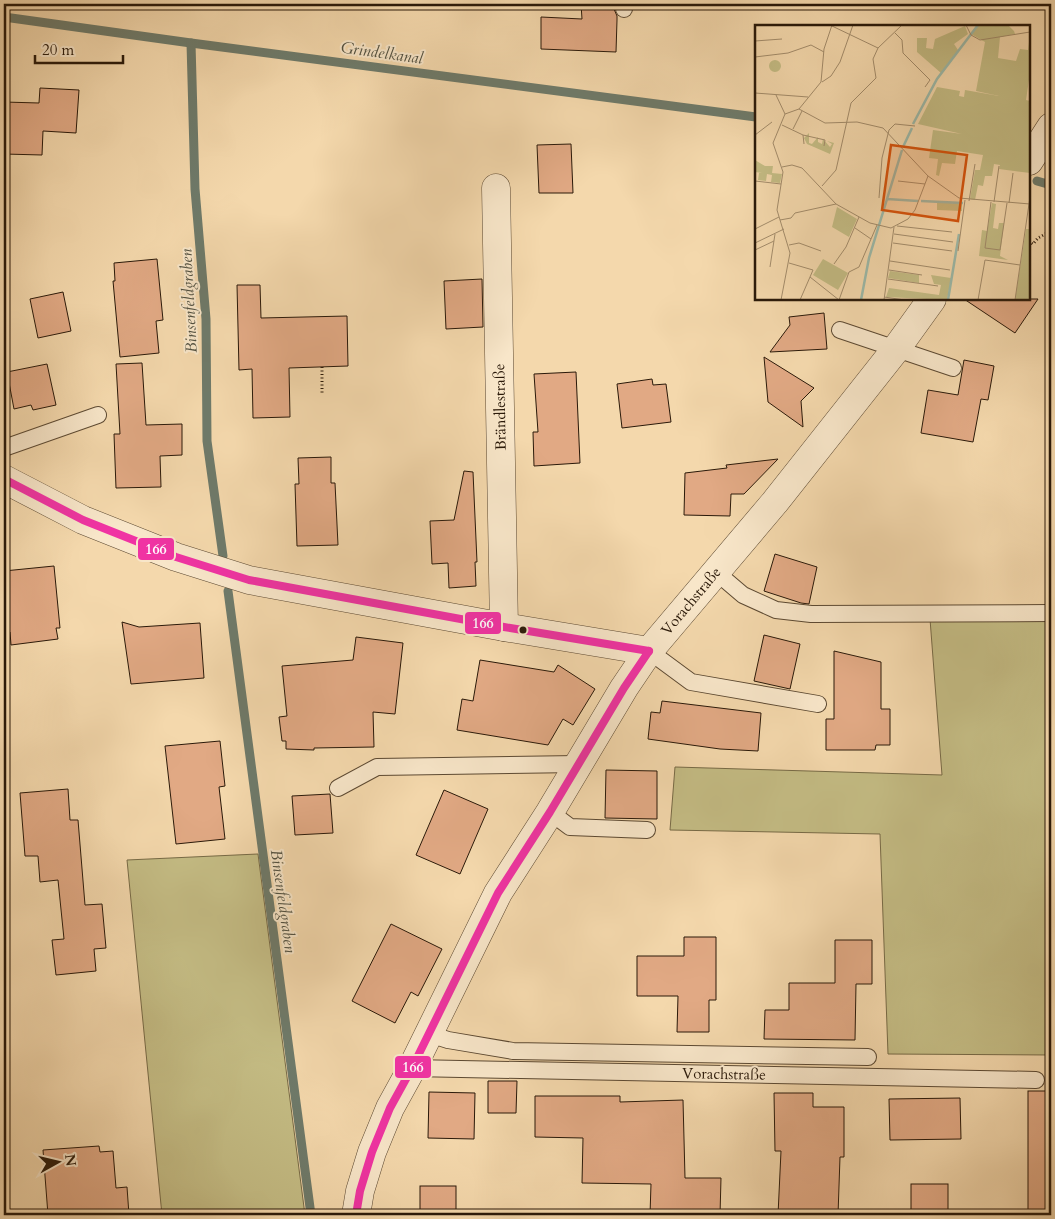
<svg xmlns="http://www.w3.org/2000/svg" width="1055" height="1219" viewBox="0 0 1055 1219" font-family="Cardo,serif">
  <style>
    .green { fill: #c4bc84; stroke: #776a46 }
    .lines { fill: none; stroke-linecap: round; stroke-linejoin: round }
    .stream { stroke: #6e7a6a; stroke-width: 9 }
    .building { fill: #e1a984; stroke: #2a1909 }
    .service-casing { stroke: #5c4932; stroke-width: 18 }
    .minor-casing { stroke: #5c4932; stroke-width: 29 }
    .path { stroke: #2a1909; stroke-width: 3; stroke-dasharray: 1 2.5; stroke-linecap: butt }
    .service { stroke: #f8e6c9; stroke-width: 16 }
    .minor { stroke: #f8e6c9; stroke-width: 28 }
    .bus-1-casing { stroke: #f8e6c9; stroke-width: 11 }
    .bus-1 { stroke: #f033a3; stroke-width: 8 }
    .bus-dot { fill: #2a1909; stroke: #f8e6c9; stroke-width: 2 }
    .labels { text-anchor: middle; stroke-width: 4; stroke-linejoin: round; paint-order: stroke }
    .street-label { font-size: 15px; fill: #2a1909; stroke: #f8e6c9 }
    .water-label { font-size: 16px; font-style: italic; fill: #525141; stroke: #f8e6c9 }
    .inset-river { fill: none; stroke: #9cbaaa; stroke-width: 2.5 }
    .inset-road { fill: none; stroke: #a38c6b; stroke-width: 1 }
    .view { fill: #d5530c; fill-opacity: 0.15; stroke: #d5530c; stroke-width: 2.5 }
    .inset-edge { fill: none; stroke: #2a1909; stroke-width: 2.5 }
    .line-badge { stroke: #f8e6c9; stroke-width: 2 }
    .badge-label { font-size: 14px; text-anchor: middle; font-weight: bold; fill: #fff }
  </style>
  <rect width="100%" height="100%" fill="#f4d8ac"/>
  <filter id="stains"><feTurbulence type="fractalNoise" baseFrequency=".004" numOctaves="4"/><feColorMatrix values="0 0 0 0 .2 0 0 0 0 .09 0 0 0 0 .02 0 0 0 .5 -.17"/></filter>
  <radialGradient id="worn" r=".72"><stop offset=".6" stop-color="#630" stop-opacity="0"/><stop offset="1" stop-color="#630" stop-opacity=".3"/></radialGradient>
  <!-- green -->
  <g class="green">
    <polygon points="930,619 1051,621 1051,1055 888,1054 880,834 670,830 675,767 942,775"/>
    <polygon points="258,854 305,1215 162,1215 127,860"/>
  </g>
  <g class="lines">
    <!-- stream -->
    <g class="stream">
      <polyline points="4,17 191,43 756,117"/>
      <polyline points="191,43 195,189 206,319 207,441 223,556"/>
      <polyline points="1037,181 1051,185"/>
      <polyline points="228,591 311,1215"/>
    </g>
  </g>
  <!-- building -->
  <g class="building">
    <polygon points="581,4 614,4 614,9 617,16 617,20 616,52 541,49 541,17 582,19"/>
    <polygon points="40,88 79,90 76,133 43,131 42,155 4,154 4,102 39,103"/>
    <polygon points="571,144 573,193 539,193 537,145"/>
    <polygon points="157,259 163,320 156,321 159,353 120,357 113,281 115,281 114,263"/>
    <polygon points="482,279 483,327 446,329 444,281"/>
    <polygon points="237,285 260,285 261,318 347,316 348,366 289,368 290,417 253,418 252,369 239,370"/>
    <polygon points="63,292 71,331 38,338 30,299"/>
    <polygon points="964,299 1038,299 1015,333"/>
    <polygon points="824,313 827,349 770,352 790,325 789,317"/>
    <polygon points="764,357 814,388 801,401 803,427 768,402"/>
    <polygon points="964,360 994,366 988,400 981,399 973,442 921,433 928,390 958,395"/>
    <polygon points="142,363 146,425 182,424 182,455 160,456 161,487 116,488 114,434 120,434 116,364"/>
    <polygon points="47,364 56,405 33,410 31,405 14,409 7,372"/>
    <polygon points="576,372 580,463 534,466 533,432 538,432 534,374"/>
    <polygon points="652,379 653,385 666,384 671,422 622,428 617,384"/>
    <polygon points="331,457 331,483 335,483 338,545 297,546 295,484 299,484 298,458"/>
    <polygon points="778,459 744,494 731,494 730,516 684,515 685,473 727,468 726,465"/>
    <polygon points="464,471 473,472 477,562 475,562 476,586 449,588 448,563 432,564 430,521 454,520"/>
    <polygon points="775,554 817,567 809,604 801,603 764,591"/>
    <polygon points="54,566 60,628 56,628 58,639 11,645 10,632 4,633 4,571"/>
    <polygon points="122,622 139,627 200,623 204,678 131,684"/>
    <polygon points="764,635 800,644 790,689 754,681"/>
    <polygon points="356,637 403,643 395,714 373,712 374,747 314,748 314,750 286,749 286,741 282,741 279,717 287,716 282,666 353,660"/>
    <polygon points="834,651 881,662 881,709 890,709 890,745 876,745 875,750 826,750 826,719 834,719"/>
    <polygon points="480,660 554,672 558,665 595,689 573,725 563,719 548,745 457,730 462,699 473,701"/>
    <polygon points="662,701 761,713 758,751 720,749 648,739 651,712 660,713"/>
    <polygon points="220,741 225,786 219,787 225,839 176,844 165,746"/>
    <polygon points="606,770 657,771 657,819 605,818"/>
    <polygon points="68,789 70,820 78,820 85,905 102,904 106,948 94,949 96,971 56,975 52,940 64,939 58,880 40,882 38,856 25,856 20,793"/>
    <polygon points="444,790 488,809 460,874 416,855"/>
    <polygon points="330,794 333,833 295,835 292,796"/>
    <polygon points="391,924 442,949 418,996 411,992 395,1023 352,1001"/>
    <polygon points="684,937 716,937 716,1000 709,1000 709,1032 677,1032 678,996 637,996 637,956 684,956"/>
    <polygon points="835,940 872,940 872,984 856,984 855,1040 764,1039 765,1010 789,1010 789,983 835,983"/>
    <polygon points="488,1081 517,1081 516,1113 488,1113"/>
    <rect x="1028" y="1091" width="23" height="124"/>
    <polygon points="429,1092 475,1093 474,1139 428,1138"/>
    <polygon points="774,1093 813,1093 813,1107 844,1107 844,1157 840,1157 838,1215 778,1215 781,1151 775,1151"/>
    <polygon points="535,1096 620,1096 620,1102 683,1100 685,1178 721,1178 720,1215 650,1215 651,1184 582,1183 583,1138 535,1137"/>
    <polygon points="960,1098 961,1139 890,1140 889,1099"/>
    <polygon points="99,1146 100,1152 113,1151 116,1188 127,1187 129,1215 48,1215 43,1150"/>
    <rect x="911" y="1184" width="37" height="31"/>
    <rect x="420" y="1186" width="36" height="29"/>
  </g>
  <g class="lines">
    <defs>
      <g id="service">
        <polyline points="624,9 624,4"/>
        <polyline points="840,330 953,368"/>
        <polyline points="4,448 98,415"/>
        <polyline points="716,572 743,595 776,610 811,614 1051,613"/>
        <polyline points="649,651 691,682 818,704"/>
        <polyline points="338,788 377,767 578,764"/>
        <polyline points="550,812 570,827 647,830"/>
        <polyline points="429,1034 448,1040 513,1051 868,1057"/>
        <polyline points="412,1068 1036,1080"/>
      </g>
      <g id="minor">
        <polyline points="1029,161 1051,127"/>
        <polyline points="496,188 504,627"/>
        <polyline points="4,479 83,520 176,557 249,580 504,627 649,651"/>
        <polyline points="356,1215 360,1191 372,1152 390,1108 412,1068 498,893 550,812 624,688 649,651 775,502 896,349 932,299"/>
      </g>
    </defs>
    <!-- service casing -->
    <use href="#service" class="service-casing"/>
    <!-- minor casing -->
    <use href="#minor" class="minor-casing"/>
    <!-- path -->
    <g class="path">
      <polyline points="1029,241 1033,244 1038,238 1051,231"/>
      <polyline points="322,367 322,393"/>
    </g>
    <!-- service -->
    <use href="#service" class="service"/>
    <!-- minor -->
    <use href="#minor" class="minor"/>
    <defs>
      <g id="bus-1">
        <polyline points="4,479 83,520 176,557 249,580 504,627 649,651"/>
        <polyline points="356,1215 360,1191 372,1152 390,1108 412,1068 498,893 550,812 624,688 649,651"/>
      </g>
    </defs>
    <!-- bus-1 casing -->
    <use href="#bus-1" class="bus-1-casing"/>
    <!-- bus-1 -->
    <use href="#bus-1" class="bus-1"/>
  </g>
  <!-- markers -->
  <circle class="bus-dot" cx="523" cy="630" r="4.5"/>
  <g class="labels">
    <!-- street labels -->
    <g class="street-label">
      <text transform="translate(500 407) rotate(-91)" y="5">Brändlestraße</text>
      <text transform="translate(691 601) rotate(-50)" y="5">Vorachstraße</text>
      <text transform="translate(724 1074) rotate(1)" y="5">Vorachstraße</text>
    </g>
    <!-- water labels -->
    <g class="water-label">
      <text transform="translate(382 52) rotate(8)" y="6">Grindelkanal</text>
      <text transform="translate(188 301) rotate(-93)" y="6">Binsenfeldgraben</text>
      <text transform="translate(284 901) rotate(82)" y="6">Binsenfeldgraben</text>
    </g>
  </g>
  <!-- overview -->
  <g transform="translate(755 25)">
    <rect width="275" height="275" fill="#f4d8ac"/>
    <path d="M 224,0 L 253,0 L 259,6 L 260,9 L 245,12 L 243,33 L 261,36 L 265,24 L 273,25 L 275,9 L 275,48 L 271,75 L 275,76 L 275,148 L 244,144 L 245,140 L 239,139 L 237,151 L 230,151 L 228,161 L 223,160 L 220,175 L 215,174 L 220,145 L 225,145 L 228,130 L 202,126 L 200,139 L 187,138 L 184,151 L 181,150 L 183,134 L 174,133 L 178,105 L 207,109 L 163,99 L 182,62 L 205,66 L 204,71 L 209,72 L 210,65 L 244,71 L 221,66 L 230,17 L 216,9 ZM 210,1 L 213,9 L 199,19 L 203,25 L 186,48 L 162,27 L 162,13 L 172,13 L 171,23 L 178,24 L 180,14 ZM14 41a6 6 0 1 1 12 0a6 6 0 1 1-12 0ZM 54,108 L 54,118 L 57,119 L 63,112 L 63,117 L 67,119 L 68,114 L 75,122 L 77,119 L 72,116 L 79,118 L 75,129 L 52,119 L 49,113 ZM 0,135 L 10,141 L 18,141 L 17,148 L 27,149 L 25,158 L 16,157 L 17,150 L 12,149 L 11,156 L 3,155 L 4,148 L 7,148 L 0,147 ZM 182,177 L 207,177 L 207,186 L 182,185 ZM 237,178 L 241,179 L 238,203 L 243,204 L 244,198 L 249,198 L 245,231 L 253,235 L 224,231 L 227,205 L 232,206 ZM 82,182 L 102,194 L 94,212 L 77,202 ZM 271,204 L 275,204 L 275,275 L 260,275 ZM 68,234 L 93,248 L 83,265 L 58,250 ZM 135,246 L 164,250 L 164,258 L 133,253 ZM 176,250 L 196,253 L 192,275 L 131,272 L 134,263 L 184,270 L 186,260 L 179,259 Z" fill="#c4bc84"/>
    <path class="inset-river" d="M 158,99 L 182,54 L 223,0M 148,122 L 157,103M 132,174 L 163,176M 166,176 L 208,178M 106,275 L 114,233 L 147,125M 193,275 L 204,209"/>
    <path class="inset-road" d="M 211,0 L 216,10 L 225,15 L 275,7M 77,1 L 123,23 L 147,0M 140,8 L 147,15 L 148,28 L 175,55 L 170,62M 0,16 L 27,14M 0,32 L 33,28 L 56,20 L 69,27M 67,57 L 76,51 L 85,37 L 98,0M 0,68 L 53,72M 21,70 L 30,89M 44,84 L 70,98 L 102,97 L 128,103 L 173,151 L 204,173 L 275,179M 30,89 L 44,84 L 66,57 L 69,24 L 77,0M 27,100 L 48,110 L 49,119M 38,104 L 47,86M 0,110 L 17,97M 48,110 L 70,115 L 69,121M 27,142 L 37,140 L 47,143 L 81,179 L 115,198 L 136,203 L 153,194 L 160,185 L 173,151M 0,156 L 26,159M 143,156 L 170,159M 67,161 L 81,145 L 96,78 L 121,53 L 118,34 L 123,23M 124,173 L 127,133 L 134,105 L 140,99 L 160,101M 214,176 L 220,139M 236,177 L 230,223 L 245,225 L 252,178M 239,177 L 244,141M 254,178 L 258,148M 25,195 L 36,193 L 40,188 L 81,179M 142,201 L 197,207M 100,203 L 116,214M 0,204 L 24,192M 139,209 L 198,217M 0,218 L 29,204M 138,218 L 197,226M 34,220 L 44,218 L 66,226M 0,225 L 19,216M 203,226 L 210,175M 135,236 L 195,245M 34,238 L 58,245 L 55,252M 79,239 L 91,222 L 104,192M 15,242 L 20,209M 134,245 L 167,250M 133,254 L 183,261M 129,272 L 150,275M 26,275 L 35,228 L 22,185 L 28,147 L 18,118 L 30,89M 45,275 L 55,252 L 84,275 L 94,247 L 104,242 L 122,200M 129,275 L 139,202M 223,275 L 230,235 L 265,240M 260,275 L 275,172"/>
    <path class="view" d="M 136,120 L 212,130 L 203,196 L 127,185 Z"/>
    <rect width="275" height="275" class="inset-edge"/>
  </g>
  <g class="line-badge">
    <rect x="137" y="537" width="38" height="24" rx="5" fill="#f033a3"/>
    <rect x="464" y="611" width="38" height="24" rx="5" fill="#f033a3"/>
    <rect x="394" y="1055" width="38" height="24" rx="5" fill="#f033a3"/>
  </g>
  <g class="badge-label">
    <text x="156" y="554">166</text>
    <text x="483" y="628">166</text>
    <text x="413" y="1072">166</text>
  </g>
  <!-- margin -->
  <rect width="1055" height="1219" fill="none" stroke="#f4d8ac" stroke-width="20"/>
  <rect x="5" y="5" width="1045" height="1209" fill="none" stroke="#2a1909" stroke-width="2.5"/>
  <rect x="10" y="10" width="1035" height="1199" fill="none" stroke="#2a1909"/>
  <!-- north arrow -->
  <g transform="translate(58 1162) rotate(82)" stroke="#f8e6c9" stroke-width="4" paint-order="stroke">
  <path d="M0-4L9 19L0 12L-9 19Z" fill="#2a1909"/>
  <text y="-8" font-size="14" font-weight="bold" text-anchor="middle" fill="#2a1909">N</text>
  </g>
  <!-- scale -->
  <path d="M35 55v8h88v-8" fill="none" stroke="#2a1909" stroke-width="2.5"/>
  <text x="42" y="55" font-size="15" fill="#2a1909" stroke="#f8e6c9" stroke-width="4" paint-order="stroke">20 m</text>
  <rect width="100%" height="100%" filter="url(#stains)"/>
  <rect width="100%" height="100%" fill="url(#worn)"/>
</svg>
